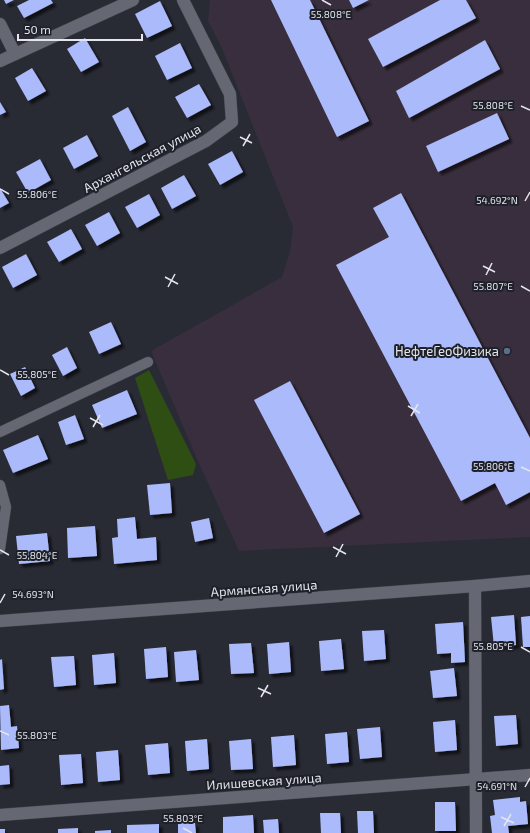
<svg xmlns="http://www.w3.org/2000/svg" width="530" height="833" viewBox="0 0 530 833" font-family="'Exo 2',sans-serif">
  <style>
    .industrial { fill: #392e3d }
    .green { fill: #2f4e14 }
    .building { fill: #abbafb; filter: url(#shadow) }
    .lines { fill: none; stroke-linecap: round; stroke-linejoin: round }
    .lane-casing { stroke: #44464d; stroke-width: 11 }
    .street-casing { stroke: #44464d; stroke-width: 13 }
    .lane { stroke: #656873; stroke-width: 10 }
    .street { stroke: #656873; stroke-width: 12 }
    .ticks { fill: none; stroke: #e5e6ed; stroke-width: 1.5 }
    .service-dot { fill: #5c6f8a; stroke: #1e212a; stroke-width: 1.5 }
    .labels { text-anchor: middle; stroke-width: 4; stroke-linejoin: round; paint-order: stroke }
    .street-label { font-size: 13px; fill: #e5e6ed; stroke: #1e212a }
    .poi-label { font-size: 13px; fill: #e5e6ed; stroke: #1e212a; text-anchor: end }
    .ticks-label { font-size: 10px; text-anchor: middle; fill: #e5e6ed; stroke: #1e212a; stroke-width: 4; stroke-linejoin: round; paint-order: stroke }
  </style>
  <defs>
    <filter id="shadow"><feDropShadow dx="3.5" dy="3.5" stdDeviation="1" flood-color="#0009"/></filter>
  </defs>
  <rect width="100%" height="100%" fill="#282a34"/>
  <!-- industrial -->
  <polygon class="industrial" points="210,0 530,0 530,537 239,551 197,459 151,351 282,277 290,251 293,227 221,46 208,21"/>
  <!-- green -->
  <polygon class="green" points="149,370 196,464 193,475 168,480 135,378"/>
  <!-- building -->
  <g class="building">
    <polygon points="4,0 14,0 6,4"/>
    <polygon points="29,0 51,0 53,3 24,18 17,6"/>
    <polygon points="271,0 310,0 369,121 337,137"/>
    <polygon points="349,0 369,0 353,8"/>
    <polygon points="440,0 466,0 476,18 383,67 368,39"/>
    <polygon points="160,1 172,26 147,38 135,14"/>
    <polygon points="85,38 99,62 81,72 67,49"/>
    <polygon points="485,40 500,69 409,118 396,91"/>
    <polygon points="180,43 192,68 167,80 155,56"/>
    <polygon points="32,68 46,91 28,101 15,78"/>
    <polygon points="199,84 211,105 187,118 175,97"/>
    <polygon points="0,102 6,112 0,115"/>
    <polygon points="128,107 146,142 130,151 112,116"/>
    <polygon points="497,113 509,139 438,172 426,146"/>
    <polygon points="87,135 98,156 74,169 63,148"/>
    <polygon points="232,151 243,172 220,185 208,164"/>
    <polygon points="40,159 51,180 28,193 16,172"/>
    <polygon points="184,175 196,196 172,209 161,188"/>
    <polygon points="0,188 9,203 0,208"/>
    <polygon points="401,193 530,438 530,492 506,505 495,483 461,501 336,265 389,237 373,208"/>
    <polygon points="149,194 160,215 137,228 125,207"/>
    <polygon points="109,212 120,233 97,246 85,225"/>
    <polygon points="71,229 82,249 59,262 47,242"/>
    <polygon points="26,254 37,275 13,288 2,267"/>
    <polygon points="111,322 121,344 99,354 89,332"/>
    <polygon points="67,347 77,368 63,376 52,355"/>
    <polygon points="25,367 35,388 21,396 10,374"/>
    <polygon points="290,381 360,514 324,533 254,400"/>
    <polygon points="127,390 137,414 102,428 92,405"/>
    <polygon points="75,415 84,439 66,445 58,422"/>
    <polygon points="38,435 48,459 13,473 3,450"/>
    <polygon points="170,483 172,513 150,515 147,485"/>
    <polygon points="135,517 137,539 156,537 157,560 114,564 112,538 118,537 117,519"/>
    <polygon points="209,518 213,538 195,542 191,522"/>
    <polygon points="95,526 97,556 68,558 67,528"/>
    <polygon points="47,533 50,561 19,564 16,536"/>
    <polygon points="514,615 516,645 494,647 491,617"/>
    <polygon points="530,616 530,647 523,647 521,617"/>
    <polygon points="463,622 465,662 451,663 451,653 437,654 435,624"/>
    <polygon points="384,630 386,659 364,661 362,631"/>
    <polygon points="341,639 344,669 321,671 319,641"/>
    <polygon points="289,642 291,672 269,674 267,644"/>
    <polygon points="251,643 254,673 231,674 229,644"/>
    <polygon points="166,647 168,677 146,679 144,649"/>
    <polygon points="196,650 199,680 176,682 174,652"/>
    <polygon points="114,653 116,683 94,685 92,655"/>
    <polygon points="74,656 76,685 54,687 51,657"/>
    <polygon points="2,659 4,689 0,690 0,660"/>
    <polygon points="454,668 457,696 433,698 430,671"/>
    <polygon points="9,705 11,727 17,726 19,748 1,750 0,706"/>
    <polygon points="516,715 518,744 496,746 494,716"/>
    <polygon points="455,720 457,750 435,752 433,722"/>
    <polygon points="380,727 382,757 360,759 357,729"/>
    <polygon points="347,732 349,762 327,764 325,734"/>
    <polygon points="294,735 296,765 273,767 271,737"/>
    <polygon points="207,739 209,769 187,771 185,741"/>
    <polygon points="251,739 253,769 231,770 229,741"/>
    <polygon points="168,743 170,773 148,775 145,745"/>
    <polygon points="118,750 120,780 98,782 96,752"/>
    <polygon points="81,754 83,783 61,785 59,755"/>
    <polygon points="9,765 10,784 0,785 0,766"/>
    <polygon points="520,797 520,802 526,801 528,824 508,826 509,833 492,833 490,816 495,815 493,800"/>
    <polygon points="435,802 455,802 456,831 435,831"/>
    <polygon points="357,811 373,811 374,833 358,833"/>
    <polygon points="320,813 340,813 341,833 321,833"/>
    <polygon points="253,815 254,833 223,833 223,817"/>
    <polygon points="278,819 279,833 264,833 263,820"/>
    <polygon points="178,823 195,823 196,833 178,833"/>
    <polygon points="159,824 159,833 127,833 127,825"/>
    <polygon points="78,828 78,833 58,833 58,829"/>
    <rect x="0" y="829" width="5" height="4"/>
    <polygon points="111,830 111,833 95,833 95,831"/>
  </g>
  <g class="lines">
    <defs>
      <g id="lane">
        <polyline points="0,432 148,362"/>
        <polyline points="0,485 6,507 0,549"/>
      </g>
      <g id="street">
        <polyline points="0,24 15,54"/>
        <polyline points="0,61 133,0"/>
        <polyline points="0,248 206,141 232,122 230,94 183,0"/>
        <polyline points="475,586 476,833"/>
        <polyline points="0,621 475,586 530,581"/>
        <polyline points="0,815 530,775"/>
      </g>
    </defs>
    <!-- lane casing -->
    <use href="#lane" class="lane-casing"/>
    <!-- street casing -->
    <use href="#street" class="street-casing"/>
    <!-- lane -->
    <use href="#lane" class="lane"/>
    <!-- street -->
    <use href="#street" class="street"/>
  </g>
  <!-- ticks -->
  <path class="ticks" d="M 322,0 L 331,5M 521,106 L 530,110M 240,137 L 252,143M 243,146 L 250,134M 0,189 L 9,194M 525,201 L 530,192M 483,266 L 495,272M 486,275 L 492,263M 165,277 L 178,284M 521,286 L 530,291M 168,287 L 175,274M 0,370 L 9,375M 408,406 L 420,413M 411,416 L 418,404M 90,418 L 103,425M 93,427 L 100,415M 521,467 L 530,471M 333,547 L 346,554M 0,550 L 9,555M 336,557 L 343,544M 0,603 L 5,594M 521,647 L 530,652M 258,688 L 271,694M 261,697 L 268,685M 0,731 L 9,735M 525,787 L 530,778M 501,817 L 514,823M 504,826 L 511,814M 183,828 L 192,833"/>
  <!-- markers -->
  <circle class="service-dot" cx="507" cy="351" r="4"/>
  <g class="labels">
    <!-- street labels -->
    <g class="street-label">
      <text transform="translate(142 158) rotate(-28)" y="5">Архангельская улица</text>
      <text transform="translate(264 588) rotate(-4)" y="5">Армянская улица</text>
      <text transform="translate(264 781) rotate(-4)" y="5">Илишевская улица</text>
    </g>
    <!-- poi labels -->
    <g class="poi-label">
      <text x="499" y="356">НефтеГеоФизика</text>
    </g>
  </g>
  <g class="ticks-label">
    <text x="331" y="18">55.808°E</text>
    <text x="493" y="109">55.808°E</text>
    <text x="37" y="198">55.806°E</text>
    <text x="497" y="204">54.692°N</text>
    <text x="493" y="290">55.807°E</text>
    <text x="37" y="378">55.805°E</text>
    <text x="493" y="470">55.806°E</text>
    <text x="37" y="559">55.804°E</text>
    <text x="33" y="598">54.693°N</text>
    <text x="493" y="650">55.805°E</text>
    <text x="37" y="739">55.803°E</text>
    <text x="497" y="790">54.691°N</text>
    <text x="183" y="822">55.803°E</text>
  </g>
  <!-- scale -->
  <path d="M18 34v6h124v-6" fill="none" stroke="#e5e6ed" stroke-width="2"/>
  <text x="24" y="34" font-size="12" fill="#e5e6ed" stroke="#1e212a" stroke-width="3" paint-order="stroke">50 m</text>
</svg>
